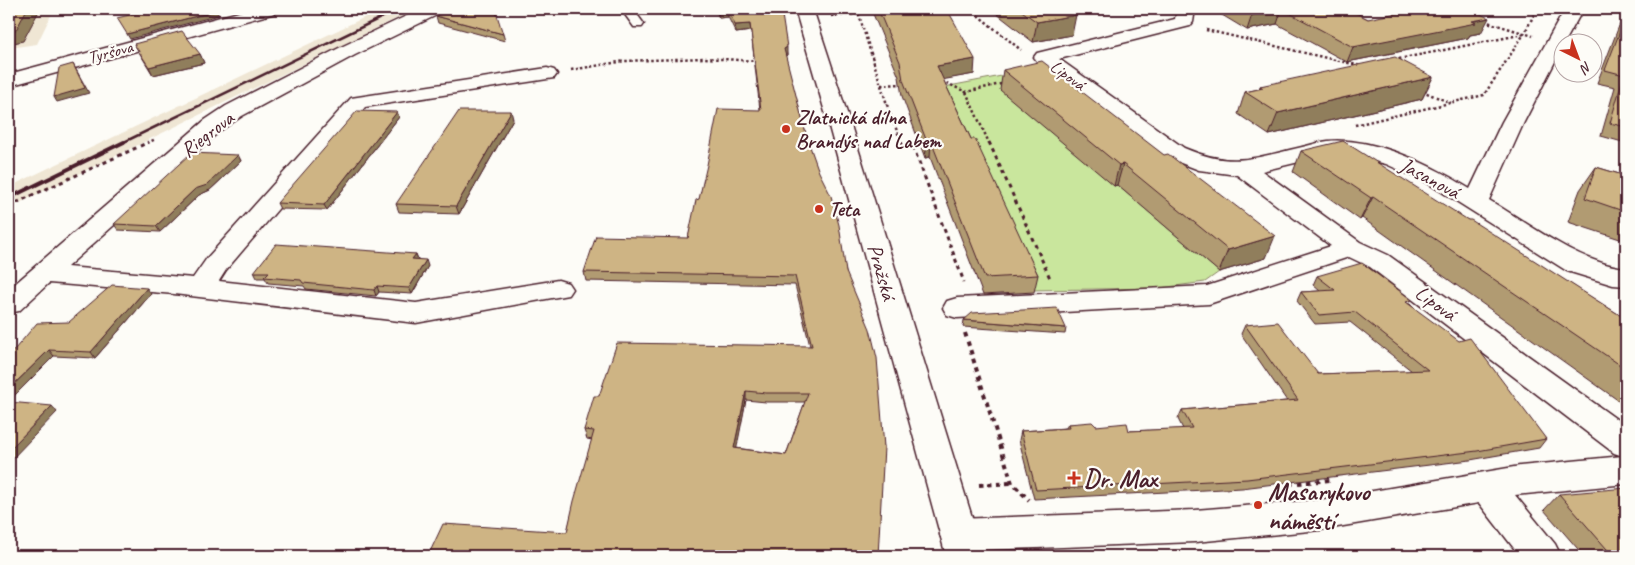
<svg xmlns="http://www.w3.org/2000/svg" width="1635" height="565" viewBox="0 0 1635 565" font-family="Caveat,sans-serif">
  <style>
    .built { fill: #efe6d4 }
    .green { fill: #c9e69d; stroke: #8a8264 }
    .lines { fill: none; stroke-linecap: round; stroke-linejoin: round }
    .service-casing { stroke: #4a1f2b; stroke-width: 3 }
    .minor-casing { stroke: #4a1f2b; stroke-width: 3 }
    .secondary-casing { stroke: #4a1f2b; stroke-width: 3 }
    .path-far2 { stroke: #4a1f2b; stroke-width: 2.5; stroke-dasharray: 2.5 2.5; stroke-linecap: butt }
    .path-far1 { stroke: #4a1f2b; stroke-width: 3; stroke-dasharray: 4 4; stroke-linecap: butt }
    .path { stroke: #4a1f2b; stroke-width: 4; stroke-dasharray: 4.5 4.5; stroke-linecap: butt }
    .service { fill: #fdfcf7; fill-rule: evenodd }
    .minor { fill: #fdfcf7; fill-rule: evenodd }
    .secondary { fill: #fdfcf7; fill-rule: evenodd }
    .rail-far1 { stroke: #4a1f2b; stroke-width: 2.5 }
    .rail { stroke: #4a1f2b; stroke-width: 4 }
    .wall { fill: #b19b72; stroke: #4a1f2b; fill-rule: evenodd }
    .shaded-wall { fill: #907e5c; stroke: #4a1f2b }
    .building { fill: #ceb484; stroke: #4a1f2b; fill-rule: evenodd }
    .poi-dot { fill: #c8321e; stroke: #fdfcf7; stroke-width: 2 }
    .labels { text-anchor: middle; stroke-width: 4.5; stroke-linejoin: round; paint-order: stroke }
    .far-street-label { font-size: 18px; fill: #4a1f2b; stroke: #fdfcf7 }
    .poi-label { font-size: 21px; font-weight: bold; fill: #4a1f2b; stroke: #fdfcf7; text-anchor: start }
    .street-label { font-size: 21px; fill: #4a1f2b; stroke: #fdfcf7 }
    .near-poi-label { font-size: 25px; font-weight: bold; fill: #4a1f2b; stroke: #fdfcf7; text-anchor: start }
  </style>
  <rect width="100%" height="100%" fill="#fdfcf7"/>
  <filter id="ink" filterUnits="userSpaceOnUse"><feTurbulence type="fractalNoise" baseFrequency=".02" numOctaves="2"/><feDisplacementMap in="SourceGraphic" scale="10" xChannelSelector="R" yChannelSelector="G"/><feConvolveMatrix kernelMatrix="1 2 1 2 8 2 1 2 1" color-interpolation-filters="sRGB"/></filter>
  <g filter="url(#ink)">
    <!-- built -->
    <g class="built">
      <polygon points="9,9 54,9 37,44 9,48"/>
      <polygon points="382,9 416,9 9,208 9,187"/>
    </g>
    <!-- green -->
    <polygon class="green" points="1038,69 1114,186 1117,185 1219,272 1205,282 1160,288 1033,290 939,88"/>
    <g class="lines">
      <defs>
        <polygon id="service" points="621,9 633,9 644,24 642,27 634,27"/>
        <g id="minor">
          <polygon points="250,9 278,9 275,13 9,86 9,74"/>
          <polygon points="421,9 444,9 441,13 355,55 242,116 221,130 67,267 193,278 207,258 351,98 547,68 554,70 557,74 554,78 365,107 226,270 219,281 416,303 558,280 568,283 572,289 568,295 416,323 174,294 49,283 19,311 9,313 9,289 205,120 226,106 341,47"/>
          <path d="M 1177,9 L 1195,9 L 1193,22 L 1190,26 L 1059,59 L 1184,148 C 1231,168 1251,159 1298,148 C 1308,146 1318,142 1328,141 C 1375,137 1431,165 1470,189 L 1502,122 L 1565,9 L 1583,9 L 1565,42 L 1562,42 L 1562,48 L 1524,122 L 1489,200 C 1529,224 1581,264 1626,268 L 1626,286 L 1613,285 L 1567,271 L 1426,182 L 1386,164 L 1355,156 L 1328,155 L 1262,171 L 1360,242 L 1388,255 L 1626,426 L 1626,484 L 1515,495 L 1555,544 L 1561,556 L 1520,556 L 1479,503 L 1320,530 L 1195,542 L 958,551 L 945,546 L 940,535 L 945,524 L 958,519 L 1195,510 L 1320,500 L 1520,466 L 1623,456 L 1614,453 L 1370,267 L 1349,257 L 1209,304 L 957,318 L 947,315 L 943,308 L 947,301 L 957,298 L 1207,286 L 1331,246 L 1237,175 L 1199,170 L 1168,158 L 1037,61 L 1034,57 L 1037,53 L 1175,19 Z"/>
        </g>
        <polygon id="secondary" points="795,9 813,9 849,119 984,556 946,556 827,119"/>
      </defs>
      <!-- service casing -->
      <use href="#service" class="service-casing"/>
      <!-- minor casing -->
      <use href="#minor" class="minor-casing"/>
      <!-- secondary casing -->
      <use href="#secondary" class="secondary-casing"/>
      <!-- path-far2 -->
      <g class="path-far2">
        <polyline points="857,9 890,114 902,143"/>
        <polyline points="970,9 1021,50"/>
        <polyline points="831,16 858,14"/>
        <polyline points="1484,21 1533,36"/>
        <polyline points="1206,30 1361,66"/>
        <polyline points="1394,60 1524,34"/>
        <polyline points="571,70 625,61 704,58 757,61"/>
        <polyline points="942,81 966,92 1005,83"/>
        <polyline points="881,85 903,84"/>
        <polyline points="1422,91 1451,103"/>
        <polyline points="966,92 989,143"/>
        <polyline points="1355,125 1484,95 1524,34 1537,9"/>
        <polyline points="147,143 156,139"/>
      </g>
      <!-- path-far1 -->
      <g class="path-far1">
        <polyline points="901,142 903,147 913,146 964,282"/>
        <polyline points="989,142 1050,278"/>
        <polyline points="9,206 149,142"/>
      </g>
      <!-- path -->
      <g class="path">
        <polyline points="965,333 1012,483 1029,500"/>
        <polyline points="1289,484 1330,480"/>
        <polyline points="979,485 1012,483"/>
      </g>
      <!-- service -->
      <use href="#service" class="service"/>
      <!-- minor -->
      <use href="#minor" class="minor"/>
      <!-- secondary -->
      <use href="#secondary" class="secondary"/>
      <!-- rail-far1 -->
      <polyline class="rail-far1" points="122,143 399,9"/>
      <!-- rail -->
      <polyline class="rail" points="9,198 124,142"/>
    </g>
    <!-- wall -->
    <g class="wall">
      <path d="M 715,9 L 779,9 L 787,55 L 785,56 L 807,138 L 846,272 L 884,447 L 567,532 L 592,440 L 587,439 L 584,430 L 599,396 L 810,346 L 795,285 L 586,281 L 584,272 L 688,238 L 699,199 L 760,110 L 751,31 L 736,33 L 728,17 L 719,18 ZM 746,400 L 766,402 L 805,402 L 786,455 L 736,448 Z"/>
      <polygon points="871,9 947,9 974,74 943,79 971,139 1038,275 1034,292 983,295 930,157 925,158 902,96 899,77"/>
      <polygon points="993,9 1067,9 1072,35 1033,42 992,10"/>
      <polygon points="1212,9 1348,9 1368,19 1481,33 1470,35 1468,38 1347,62 1277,24 1247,30"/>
      <polygon points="1626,15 1626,143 1601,136 1615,87 1597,83 1619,26"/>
      <polygon points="436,16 503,34 505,41 438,23"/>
      <polygon points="134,44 200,54 204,63 153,75"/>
      <polygon points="1003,70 1266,258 1219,272 1117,185 1114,186 1000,90"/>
      <polygon points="1433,77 1422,99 1269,135 1238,114 1245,92 1259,89 1260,86"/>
      <polygon points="397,112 399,117 327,210 280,209 277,203"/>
      <polygon points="513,119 459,214 399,212 396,204"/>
      <polygon points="1301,151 1468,220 1626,319 1626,406 1362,218 1360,220 1293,172"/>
      <polygon points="238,155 241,161 210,190 199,195 160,232 118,230 114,224"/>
      <polygon points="1596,167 1626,176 1626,241 1568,222 1580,190"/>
      <polygon points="416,254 418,259 428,266 412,294 379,292 376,296 306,289 304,286 268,283 265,278 257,278 254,272"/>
      <polygon points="1317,276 1410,304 1546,439 1539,448 1470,460 1242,488 1034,499 1019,440 1021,431 1066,428 1068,424 1096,426 1129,431 1183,429 1178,419 1182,410 1287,401 1241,334 1245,325 1318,374 1412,371 1350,322 1315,324 1297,301 1301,292 1320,291 1313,285"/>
      <polygon points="151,294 95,358 54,356 9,401 9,356"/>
      <polygon points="964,320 1066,328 1065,334 963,327"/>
      <polygon points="1559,494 1626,556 1584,556 1544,510"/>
    </g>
    <!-- shaded-wall -->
    <g class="shaded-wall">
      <polygon points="27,9 40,9 23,41 9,44 9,31"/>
      <polygon points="1282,9 1277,24 1247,30 1252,15"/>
      <polygon points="728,10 728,17 719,18 718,11"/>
      <polygon points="216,11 219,15 130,39 127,34"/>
      <polygon points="1076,15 1072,35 1033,42 1037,22"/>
      <polygon points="1489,18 1481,33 1470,35 1468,38 1347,62 1353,47"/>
      <polygon points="750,24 751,31 736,33 735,25"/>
      <polygon points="787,47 787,55 784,57 784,49"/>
      <polygon points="200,54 204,63 153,75 149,67"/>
      <polygon points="975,59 974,74 936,81 937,66"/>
      <polygon points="73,64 89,93 57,102 54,97"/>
      <polygon points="1433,77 1422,99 1269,135 1278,113"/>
      <polygon points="511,111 513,119 459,214 456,206"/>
      <polygon points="397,112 399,117 327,210 324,205"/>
      <polygon points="931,141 930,157 925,158 927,142"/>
      <polygon points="238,155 241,161 210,190 199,195 160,232 156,226 195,189"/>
      <polygon points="1123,164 1117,185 1114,186 1119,165"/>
      <polygon points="1373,197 1362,218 1360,220 1371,198"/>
      <polygon points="1275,236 1266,258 1219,272 1228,250"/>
      <polygon points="416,254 418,260 412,259"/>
      <polygon points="426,260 428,266 412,294 409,288"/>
      <polygon points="377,286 379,292 376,296 374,290"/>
      <polygon points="147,288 151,294 95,358 91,352"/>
      <polygon points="49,350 54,356 9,401 9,389"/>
      <polygon points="746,391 746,400 735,457 734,448"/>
      <polygon points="52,406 57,412 9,462 9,450"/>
    </g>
    <!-- building -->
    <g class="building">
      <polygon points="9,9 27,9 16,30 9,31"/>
      <polygon points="154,9 215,9 216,11 127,34 117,18"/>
      <polygon points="449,9 495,9 503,34 436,16"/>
      <path d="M 718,9 L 779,9 L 782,15 L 787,47 L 784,49 L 807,138 L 819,172 L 831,196 L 839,225 L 846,272 L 870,329 L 877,358 L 884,447 L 878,556 L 428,556 L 443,524 L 567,532 L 574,501 L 594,431 L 584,430 L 594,396 L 599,396 L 617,343 L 812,346 L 795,276 L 584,272 L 596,236 L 688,238 L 696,200 L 699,199 L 707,165 L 718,109 L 761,110 L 750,24 L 735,25 L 728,10 L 718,11 ZM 746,391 L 766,393 L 808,393 L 786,455 L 734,448 Z"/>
      <polygon points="878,9 947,9 975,59 937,66 971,139 975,139 1038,275 985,278 931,141 927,142 903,80 900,62"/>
      <polygon points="1019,9 1067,9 1076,15 1037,22"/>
      <polygon points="1242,9 1348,9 1368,19 1416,9 1469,9 1489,18 1472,21 1476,23 1353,47 1282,9 1252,15"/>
      <polygon points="1626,16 1626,127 1610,123 1624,75 1605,70"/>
      <polygon points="182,31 200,54 149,67 134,44"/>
      <polygon points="1395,57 1433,77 1278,113 1245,92 1263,88 1260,86"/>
      <polygon points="1042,61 1164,155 1168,154 1275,236 1228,250 1123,164 1119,165 1003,70"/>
      <polygon points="73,64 85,88 54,97 59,68"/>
      <polygon points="357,111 397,112 324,205 277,203"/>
      <polygon points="459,111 511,111 456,206 396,204"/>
      <polygon points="1343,141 1468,220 1471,220 1626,319 1626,369 1373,197 1371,198 1301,151"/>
      <polygon points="191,153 238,155 207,185 195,189 156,226 114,224"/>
      <polygon points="1596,167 1626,176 1626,212 1585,198"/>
      <polygon points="276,244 416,254 412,259 426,260 409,288 377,286 374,290 303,283 301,280 264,277 269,272 254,272"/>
      <polygon points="1362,263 1412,300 1406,302 1459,341 1470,338 1546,439 1477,451 1247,479 1036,490 1021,431 1069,428 1068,424 1092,422 1096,426 1127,423 1129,431 1192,428 1182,410 1298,400 1245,325 1278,322 1318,374 1428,370 1355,312 1319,315 1301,292 1335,290 1317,276"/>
      <polygon points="112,285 147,288 91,352 49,350 9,389 9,356 37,323 69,322"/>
      <polygon points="1057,308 1066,328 964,320 972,313"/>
      <polygon points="9,402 52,406 9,450"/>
      <polygon points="1626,488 1626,556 1613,556 1559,494"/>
    </g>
  </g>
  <!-- markers -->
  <g class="poi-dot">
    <circle cx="786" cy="129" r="5"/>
    <circle cx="819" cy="209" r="5"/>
    <path d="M1071.5 470.5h5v5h5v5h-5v5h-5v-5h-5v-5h5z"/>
    <circle cx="1258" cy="505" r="5"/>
  </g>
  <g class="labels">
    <!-- far-street labels -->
    <g class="far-street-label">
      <text transform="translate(110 52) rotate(-15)" y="6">Tyršova</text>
      <text transform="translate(1068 75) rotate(36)" y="6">Lipová</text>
    </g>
    <!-- poi labels -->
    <g class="poi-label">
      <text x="796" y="124">Zlatnická dílna<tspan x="796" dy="24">Brandýs nad Labem</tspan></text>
      <text x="829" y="216">Teta</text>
    </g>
    <!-- street labels -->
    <g class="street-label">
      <text transform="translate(207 134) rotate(-38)" y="7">Riegrova</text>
      <text transform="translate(1430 178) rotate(28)" y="7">Jasanová</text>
      <text transform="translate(882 272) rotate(74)" y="7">Pražská</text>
      <text transform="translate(1436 303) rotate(36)" y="7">Lipová</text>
    </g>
    <!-- near-poi labels -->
    <g class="near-poi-label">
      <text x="1084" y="487">Dr. Max</text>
      <text x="1268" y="500">Masarykovo<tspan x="1268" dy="29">náměstí</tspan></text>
    </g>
  </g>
  <!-- margin -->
  <rect width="1635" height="565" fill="none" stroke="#fdfcf7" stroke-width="30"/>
  <rect x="15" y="15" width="1605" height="535" fill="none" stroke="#4a1f2b" stroke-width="2" filter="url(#ink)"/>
  <!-- north arrow -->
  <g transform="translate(1578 58) rotate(138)"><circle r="24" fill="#fdfcf7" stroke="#b5a4a5"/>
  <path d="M0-4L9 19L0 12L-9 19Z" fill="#c8321e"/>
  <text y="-8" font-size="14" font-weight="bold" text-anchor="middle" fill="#4a1f2b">N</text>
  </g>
</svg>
